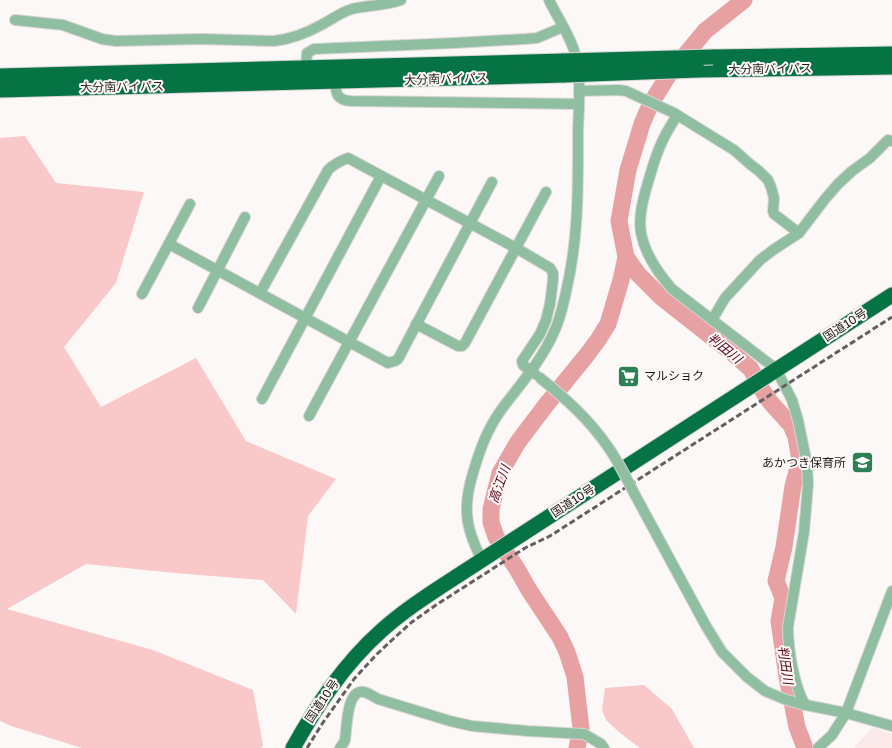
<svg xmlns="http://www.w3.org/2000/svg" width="892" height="748" viewBox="0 0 892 748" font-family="'Golos Text','Noto Sans JP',sans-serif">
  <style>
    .built { fill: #fbe9e9 }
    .green { fill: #f9c8c8 }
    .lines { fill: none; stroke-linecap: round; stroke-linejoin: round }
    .river { stroke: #e8a1a2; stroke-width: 17 }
    .minor-casing { stroke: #d9d4d4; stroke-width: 12 }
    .highway-casing { stroke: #d9d4d4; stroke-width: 17 }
    .minor { stroke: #90bea1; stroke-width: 10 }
    .highway { stroke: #067344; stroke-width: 15 }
    .rail { stroke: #655f5f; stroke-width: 3; stroke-dasharray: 6 3; stroke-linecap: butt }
    .minor-bridge-casing { stroke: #d9d4d4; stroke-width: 12; stroke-linecap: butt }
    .highway-bridge-casing { stroke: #d9d4d4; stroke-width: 17; stroke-linecap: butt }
    .minor-bridge { stroke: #90bea1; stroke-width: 10 }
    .highway-bridge { stroke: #067344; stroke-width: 15 }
    .labels { text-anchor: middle; stroke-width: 4; stroke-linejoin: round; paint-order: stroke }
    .street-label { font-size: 12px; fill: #201919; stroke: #fcf8f8 }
    .poi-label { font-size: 12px; fill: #201919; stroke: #fcf8f8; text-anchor: start }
    .water-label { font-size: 13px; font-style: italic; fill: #570113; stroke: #fcf8f8 }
  </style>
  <rect width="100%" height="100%" fill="#fcf8f8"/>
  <!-- built -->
  <polygon class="built" points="873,727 892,734 892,748 854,748"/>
  <!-- green -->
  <g class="green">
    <polygon points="25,136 56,183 144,192 116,283 64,347 101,407 196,358 246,441 336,479 308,516 296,614 263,580 175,573 86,564 7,609 153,650 253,690 263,745 261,748 82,748 11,726 0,721 0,138"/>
    <polygon points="644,685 672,709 694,748 640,748 620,733 606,720 602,710 605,688"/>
  </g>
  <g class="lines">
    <!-- river -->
    <g class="river">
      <polyline points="744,0 705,31 668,76 653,100 647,112 642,124 628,170 619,221 626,257 638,274 661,297 731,352 751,369 760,387 771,403 791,425 796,437 800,460 793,486 784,547 776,581 783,598 779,621 787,677 797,727 805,748"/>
      <polyline points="577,748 581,729 575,677 567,652 560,637 529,590 517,569 496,537 491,522 491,509 500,473 518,442 546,405 586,356 598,340 608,324 621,280 626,257"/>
    </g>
    <defs>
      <g id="minor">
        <path d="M 15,20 L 63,25 L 102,39 L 116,41 L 201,39 L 274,41 C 291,39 307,33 321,25 C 331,20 341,12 352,9 C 368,5 385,6 401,0"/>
        <polyline points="306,68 307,53 314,49 454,43 525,39 537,38 563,27"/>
        <path d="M 335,82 C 336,94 337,100 351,101 L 579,104"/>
        <polyline points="579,91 619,90 626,91 674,113 734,150 751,165 759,171 768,180 771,187 774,198 773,211 774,214 799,233"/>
        <path d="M 677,115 C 672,124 666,132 662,142 C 656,154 653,166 649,179 C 644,196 638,215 641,233 C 645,254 658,273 672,289 L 776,369 L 792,400 L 798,420 L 807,464 L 808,484 L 804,532 L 788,627 C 788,650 794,685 805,705"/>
        <polyline points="169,244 388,363 395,361 398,359 492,182"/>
        <path d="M 260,293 L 328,170 C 334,164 340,161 348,158 L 516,248 L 550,268 L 553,273 L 553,280 L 550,304 L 546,320 L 540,334 L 522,361 L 523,365 L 535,374"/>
        <polyline points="142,294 190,204"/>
        <polyline points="198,308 245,217"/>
        <polyline points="712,320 725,298 760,260 773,250 799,233 825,199 838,184 852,171 870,158 888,140 892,141"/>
        <polyline points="416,324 458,346 462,346 465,343 546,192"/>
        <polyline points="262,399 381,176"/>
        <polyline points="309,416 439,176"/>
        <polyline points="634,493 706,626 722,652 747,677 765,691 784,699 801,704 846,713 892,726"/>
        <path d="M 482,560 C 474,545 468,531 467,514 C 466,500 469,486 473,473 C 480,449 487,430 501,410 C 519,386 542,360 554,332 C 560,320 563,305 566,292 C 579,237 578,186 578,130 C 579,106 581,80 576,57 C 571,36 558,19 549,0"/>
        <path d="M 340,748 C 342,745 344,743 345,740 C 347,729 346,689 364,692 C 369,693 374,697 378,699 L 450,721 L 472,726 L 528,731 L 584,734 L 601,744 L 604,748"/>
        <polyline points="818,748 832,735 846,713 892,591"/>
      </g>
      <g id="highway">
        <polyline points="713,57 892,54"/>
        <polyline points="698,70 892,67"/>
        <polyline points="0,76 563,61"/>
        <polyline points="0,90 564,75"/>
        <path d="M 293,748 C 317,705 344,664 381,631 C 402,612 425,597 448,582 L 892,295"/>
      </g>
    </defs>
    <!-- minor casing -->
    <use href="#minor" class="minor-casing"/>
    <!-- highway casing -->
    <use href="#highway" class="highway-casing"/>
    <!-- minor -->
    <use href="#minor" class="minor"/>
    <!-- highway -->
    <use href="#highway" class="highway"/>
    <!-- rail -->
    <polyline class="rail" points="307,748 322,724 354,679 377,654 392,640 412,622 436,605 525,548 550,536 892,317"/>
    <defs>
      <path id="minor-bridge" d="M 539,377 C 565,398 589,419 608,447 C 618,461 626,477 634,493"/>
      <g id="highway-bridge">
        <polyline points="563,61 713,57"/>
        <polyline points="564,75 698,70"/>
      </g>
    </defs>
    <!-- minor-bridge casing -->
    <use href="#minor-bridge" class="minor-bridge-casing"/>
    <!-- highway-bridge casing -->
    <use href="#highway-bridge" class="highway-bridge-casing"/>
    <!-- minor-bridge -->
    <use href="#minor-bridge" class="minor-bridge"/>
    <!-- highway-bridge -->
    <use href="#highway-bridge" class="highway-bridge"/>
  </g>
  <!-- icons -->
  <defs>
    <symbol id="supermarket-square" viewBox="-11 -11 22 22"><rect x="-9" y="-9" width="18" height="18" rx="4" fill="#2c8154" stroke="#fcf8f8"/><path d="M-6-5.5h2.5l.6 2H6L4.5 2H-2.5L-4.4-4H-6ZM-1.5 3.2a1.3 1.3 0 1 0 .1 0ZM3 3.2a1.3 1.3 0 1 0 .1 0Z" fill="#fff"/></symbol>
    <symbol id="school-square" viewBox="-11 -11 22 22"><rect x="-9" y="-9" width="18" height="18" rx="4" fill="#2c8154" stroke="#fcf8f8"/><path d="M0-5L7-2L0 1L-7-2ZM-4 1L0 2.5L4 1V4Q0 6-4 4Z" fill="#fff"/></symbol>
  </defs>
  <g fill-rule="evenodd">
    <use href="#supermarket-square" x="616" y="364" width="25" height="25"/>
    <use href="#school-square" x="850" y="450" width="25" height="25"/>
  </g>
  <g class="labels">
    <!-- street labels -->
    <g class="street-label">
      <text transform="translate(770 69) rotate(-1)" y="4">大分南バイパス</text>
      <text transform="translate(446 79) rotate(-2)" y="4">大分南バイパス</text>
      <text transform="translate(122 87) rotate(-1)" y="4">大分南バイパス</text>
      <text transform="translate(845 325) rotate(-33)" y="4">国道10号</text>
      <text transform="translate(573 501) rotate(-33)" y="4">国道10号</text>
      <text transform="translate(322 701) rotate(-56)" y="4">国道10号</text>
    </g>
    <!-- poi labels -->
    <g class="poi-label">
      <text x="644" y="380">マルショク</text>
      <text x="846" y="467" text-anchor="end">あかつき保育所</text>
    </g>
    <!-- water labels -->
    <g class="water-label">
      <text transform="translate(725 348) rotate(39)" y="5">判田川</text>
      <text transform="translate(499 484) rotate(-70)" y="5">高江川</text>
      <text transform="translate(786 665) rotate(81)" y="5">判田川</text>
    </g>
  </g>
</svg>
